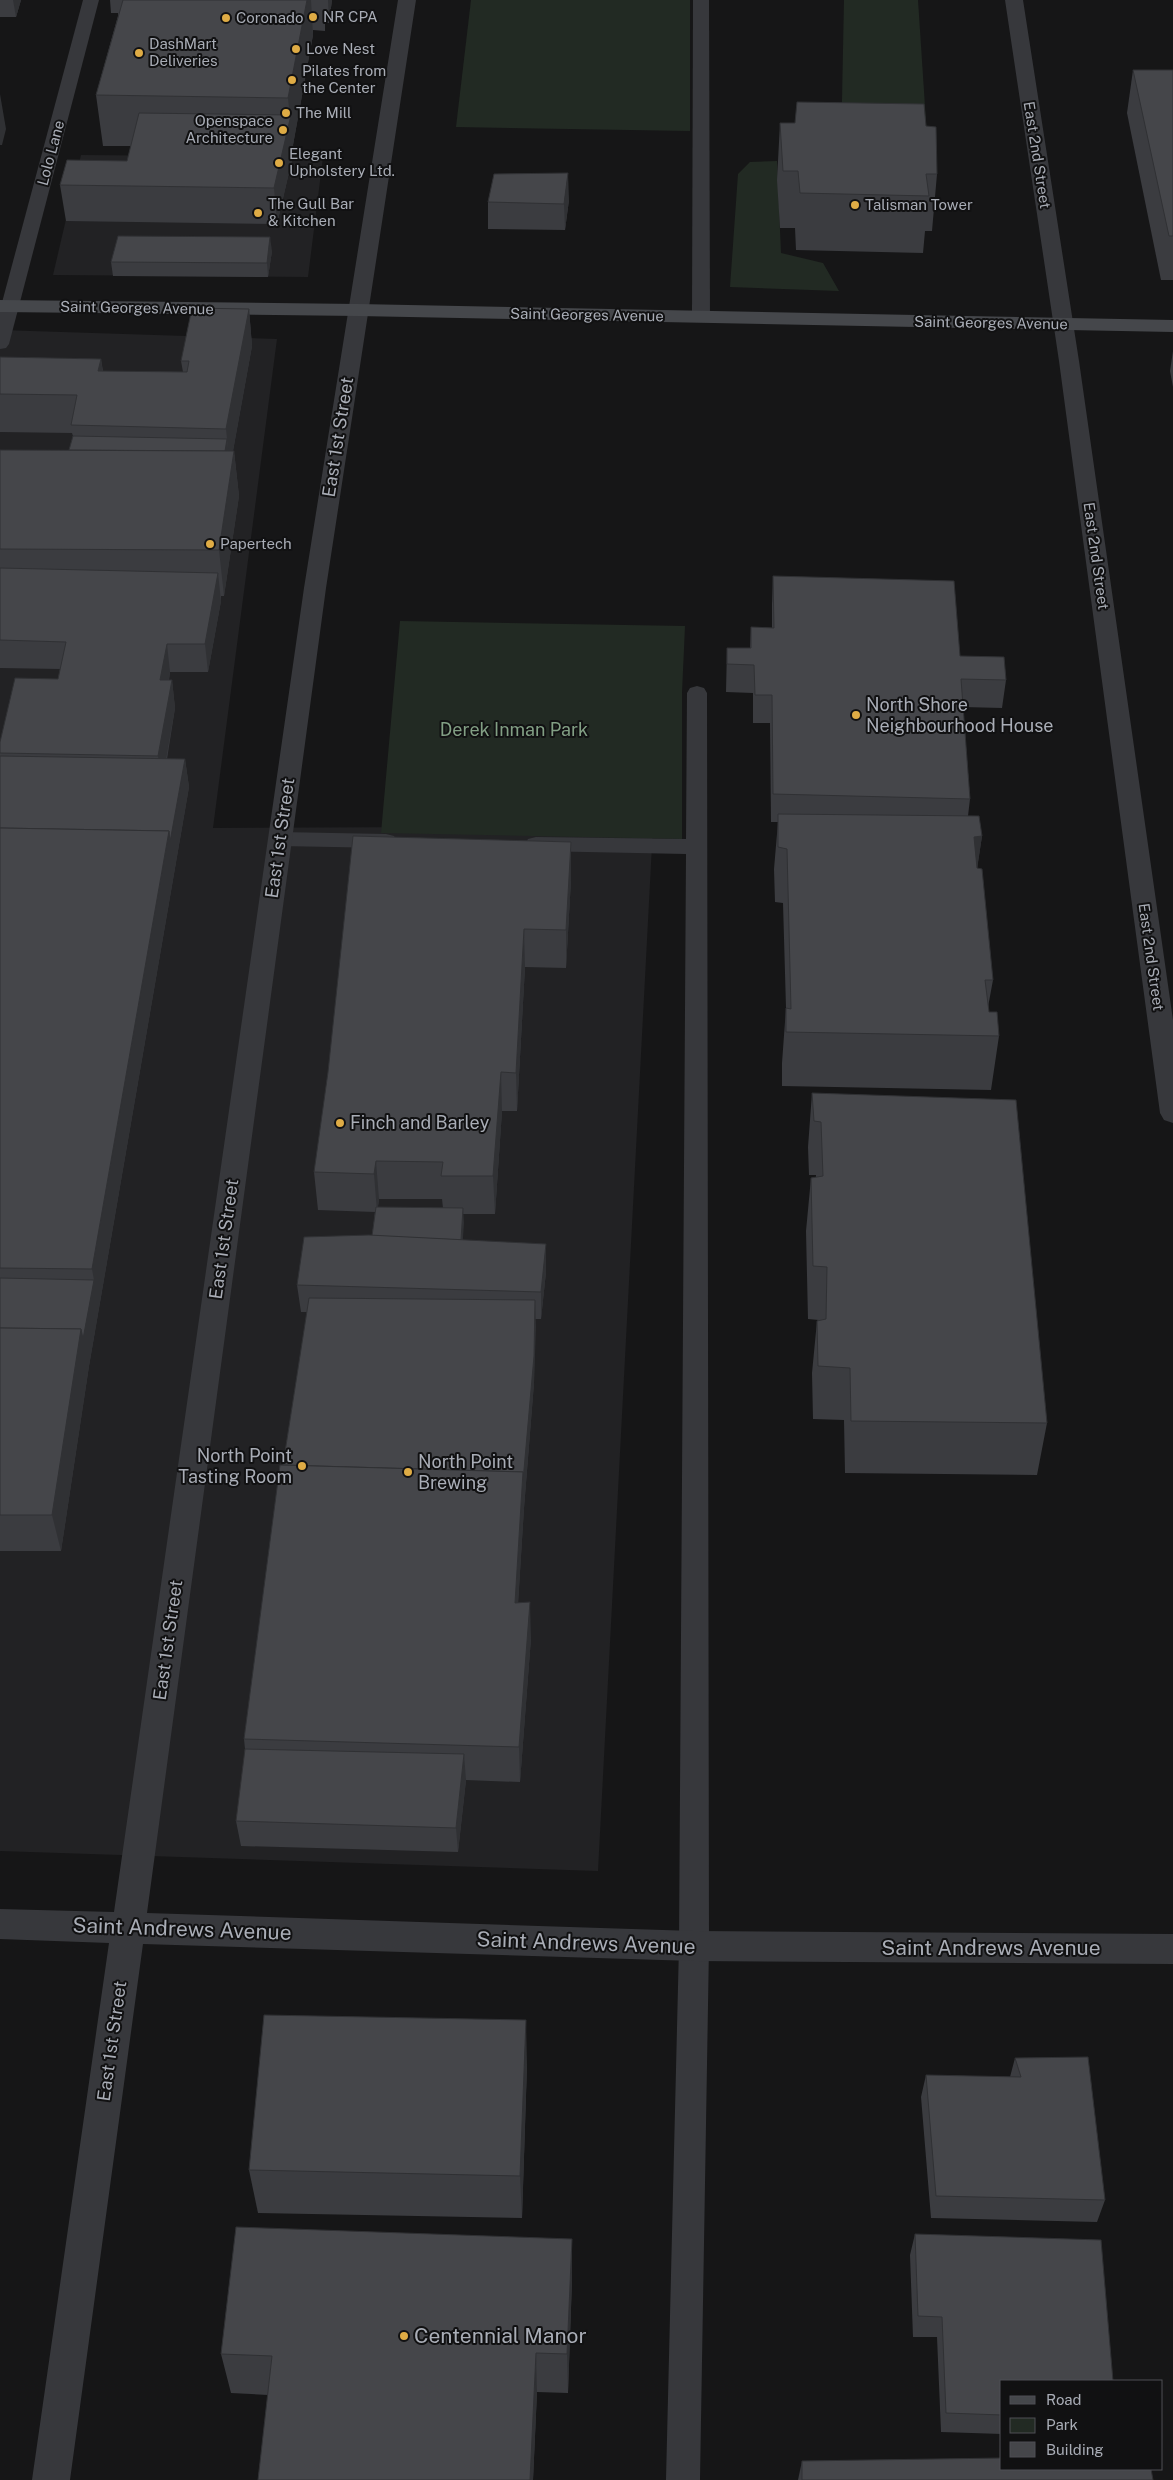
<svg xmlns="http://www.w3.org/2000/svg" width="1173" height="2480" viewBox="0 0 1173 2480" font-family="'Public Sans',sans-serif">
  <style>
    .built { fill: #222224 }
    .green { fill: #222a23 }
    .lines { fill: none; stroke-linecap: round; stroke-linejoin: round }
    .lane { fill: #37383c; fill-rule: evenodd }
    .street { fill: #37383c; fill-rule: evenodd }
    .secondary { fill: #45474b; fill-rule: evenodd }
    .wall { fill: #3b3c40; fill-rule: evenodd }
    .shaded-wall { fill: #303134 }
    .building { fill: #45464a; stroke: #303134 }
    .poi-dot { fill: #dfac45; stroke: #111112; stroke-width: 2 }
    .labels { text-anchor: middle; stroke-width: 4; stroke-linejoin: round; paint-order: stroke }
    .far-poi-label { font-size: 15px; fill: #a9adb6; stroke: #111112; text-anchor: start }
    .far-street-label { font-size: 15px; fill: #a9adb6; stroke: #111112 }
    .street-label { font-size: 18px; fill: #a9adb6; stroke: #111112 }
    .poi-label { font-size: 18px; fill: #a9adb6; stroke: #111112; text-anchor: start }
    .park-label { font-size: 18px; fill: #829f84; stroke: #111112 }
    .near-street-label { font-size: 21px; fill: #a9adb6; stroke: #111112 }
    .near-poi-label { font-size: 21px; fill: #a9adb6; stroke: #111112; text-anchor: start }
  </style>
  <rect width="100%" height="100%" fill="#161617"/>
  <!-- built -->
  <g class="built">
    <polygon points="81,155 323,157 308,277 53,275"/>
    <polygon points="0,330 277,339 213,828 653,826 598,1871 0,1851"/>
  </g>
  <!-- green -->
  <g class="green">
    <polygon points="471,0 690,0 690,131 456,127"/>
    <polygon points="844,0 918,0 928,152 841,150"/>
    <polygon points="777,161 781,253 823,263 839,291 730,287 738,174 750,162"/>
    <polygon points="400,621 685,626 682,693 682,839 381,833"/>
  </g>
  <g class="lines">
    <!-- lane -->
    <g class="lane">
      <polygon points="83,0 99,0 9,344 6,348 0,349 0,310"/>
      <polygon points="693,0 709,0 710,317 707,321 695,321 692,317"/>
      <polygon points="697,686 704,688 707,693 709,1946 700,2480 666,2480 679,1946 686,854 536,851 528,849 525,844 528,839 536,837 686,839 687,693 690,688"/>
      <polygon points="280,832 386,834 394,836 397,841 394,846 386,848 280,846 272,844 269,839 272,834"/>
    </g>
    <!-- street -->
    <g class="street">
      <polygon points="398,0 416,0 326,588 147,1913 694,1931 1173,1934 1173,1964 694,1961 143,1944 70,2480 32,2480 109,1943 0,1939 0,1909 114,1912 304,588"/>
      <polygon points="1005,0 1023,0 1079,361 1173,1020 1173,1123 1164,1120 1160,1113 1059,361"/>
    </g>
    <!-- secondary -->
    <polygon class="secondary" points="0,300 358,304 1173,320 1173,332 358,316 0,312"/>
  </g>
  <!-- wall -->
  <g class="wall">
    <polygon points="0,0 21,0 16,17 0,17"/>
    <polygon points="110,0 332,0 329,23 325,23 325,31 313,30 313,35 293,145 294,151 277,224 66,221 60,185 127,161 131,146 103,146 96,95 118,16 118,13 111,13"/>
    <polygon points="1133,70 1173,70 1173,280 1161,280 1127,113"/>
    <polygon points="780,123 926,126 937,174 932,231 925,231 923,253 796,250 795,228 780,228 777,180"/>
    <polygon points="569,200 565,230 488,229 488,202"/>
    <polygon points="272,251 268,277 113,276 111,262"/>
    <polygon points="249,309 252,346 233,451 234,451 239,496 224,596 221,596 221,601 208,672 170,672 169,680 172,680 175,708 167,759 185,759 189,787 89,1366 61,1551 0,1551 0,742 58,679 60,669 0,668 0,450 69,450 73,436 72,433 0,432 0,357 101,359 103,371 183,372 181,361"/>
    <polygon points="1173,351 1173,387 1170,371"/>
    <polygon points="773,576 960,656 1006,680 1002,708 963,707 970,799 968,816 982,836 977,868 993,980 988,1007 989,1012 999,1036 991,1090 782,1086 782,1063 786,1008 783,903 775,902 774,869 778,822 771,822 770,723 753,723 753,693 726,692 727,648 750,648 751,627 772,628 772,604"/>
    <path d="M 571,842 L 571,880 L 566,968 L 525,967 L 517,1111 L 502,1111 L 495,1214 L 463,1214 L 463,1240 L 546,1272 L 541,1319 L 535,1319 L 534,1383 L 524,1508 L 518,1603 L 531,1638 L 520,1782 L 466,1780 L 458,1852 L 241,1846 L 236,1821 L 245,1749 L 244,1739 L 283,1465 L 307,1312 L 301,1312 L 297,1285 L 372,1236 L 375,1212 L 318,1210 L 314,1172 ZM 379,1199 L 442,1199 L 443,1208 L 378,1207 Z"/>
    <polygon points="812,1093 1047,1423 1037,1475 845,1473 844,1420 813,1419 812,1373 817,1321 819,1320 808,1319 806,1231 811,1178 816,1177 816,1175 809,1175 808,1147"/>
    <polygon points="1015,2058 1105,2200 1097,2222 931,2218 921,2097 926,2075 1010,2077"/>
    <polygon points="527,2065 522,2218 258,2213 249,2170"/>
    <polygon points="915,2234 1002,2381 1002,2434 941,2432 937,2337 913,2337 910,2255"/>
    <polygon points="572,2239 572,2280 568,2393 537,2392 533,2480 258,2480 268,2395 231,2393 221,2354"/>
    <polygon points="802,2461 1153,2480 798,2480"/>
  </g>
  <!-- shaded-wall -->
  <g class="shaded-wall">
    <polygon points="13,0 21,0 16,17"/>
    <polygon points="307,0 311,0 313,35 293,145 294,151 277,224 274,188 290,118 288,98"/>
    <polygon points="328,0 332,0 329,23"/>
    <polygon points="0,94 6,129 2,145 0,145"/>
    <polygon points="568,173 569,200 565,230 564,204"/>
    <polygon points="270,237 272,251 268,277 267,263"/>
    <polygon points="249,309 252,346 230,467 226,429"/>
    <polygon points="101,359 106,396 98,371"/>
    <polygon points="227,439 230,467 221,468"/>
    <polygon points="234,451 239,496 224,596 219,550"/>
    <polygon points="218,573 221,601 208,672 205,644"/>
    <polygon points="167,644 170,672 164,707 160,680"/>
    <polygon points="172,680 175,708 162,783 158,756"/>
    <polygon points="185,759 189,787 89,1366 61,1551 52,1515 81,1329 94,1280 92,1269 169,831"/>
    <polygon points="982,836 974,890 974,837"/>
    <polygon points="571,842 571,880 566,968 566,930"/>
    <polygon points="524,929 525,967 517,1111 516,1073"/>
    <polygon points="501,1072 502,1111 495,1214 493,1176"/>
    <polygon points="376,1161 379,1199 377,1212 374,1174"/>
    <polygon points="463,1208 464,1223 461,1267 461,1252"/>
    <polygon points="546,1244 546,1272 541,1319 541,1292"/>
    <polygon points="535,1300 536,1327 534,1383 524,1508 516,1638 515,1603 523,1472"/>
    <polygon points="530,1602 531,1638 520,1782 519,1747"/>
    <polygon points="464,1754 466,1780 458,1852 456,1828"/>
    <polygon points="526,2020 527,2065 522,2218 520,2176"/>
    <polygon points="572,2239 572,2280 568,2393 567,2354"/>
    <polygon points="536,2353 537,2392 533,2480 530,2480"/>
  </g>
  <!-- building -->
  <g class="building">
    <polygon points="123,0 307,0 288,98 96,95"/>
    <polygon points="1133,70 1173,70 1173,236 1169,236"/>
    <polygon points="797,102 924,104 926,126 936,127 937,174 926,174 929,196 800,193 798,171 783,171 780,123 795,123"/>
    <polygon points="139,113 291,115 274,188 60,185 67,160 127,161"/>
    <polygon points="568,173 564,204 488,202 494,174"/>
    <polygon points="118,236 270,237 267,263 111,262"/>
    <polygon points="192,308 249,309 226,429 71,425 77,395 0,394 0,357 101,359 98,371 187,372 189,361 181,361"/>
    <polygon points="73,436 227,439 225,451 69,450"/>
    <polygon points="0,450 234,451 219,550 0,549"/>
    <polygon points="0,568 218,573 205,644 167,644 160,680 172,680 158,756 0,753 0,742 15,678 58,679 66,642 0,640"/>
    <polygon points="773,576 954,581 960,656 1004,657 1006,680 961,679 970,799 773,794 772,695 755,695 754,665 727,664 727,648 751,648 751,627 774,628"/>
    <polygon points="0,756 185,759 170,842 169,831 0,828"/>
    <polygon points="778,814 979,816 982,836 974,837 977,868 982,869 993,980 985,980 989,1012 997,1012 999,1036 786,1032 786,1008 791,1009 787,849 778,847"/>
    <polygon points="0,828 169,831 92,1269 0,1268"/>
    <polygon points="353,836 571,842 566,930 524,929 516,1073 501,1072 493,1176 441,1176 443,1162 376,1161 374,1174 314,1172 328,1072"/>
    <polygon points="812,1093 1016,1100 1047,1423 851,1421 850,1368 818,1366 817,1321 826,1319 827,1267 813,1266 811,1178 823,1176 821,1122 814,1121"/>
    <polygon points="376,1207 463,1208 461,1240 372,1236"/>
    <polygon points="369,1235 546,1244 541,1292 297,1285 304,1237"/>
    <polygon points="0,1278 94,1280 83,1339 81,1329 0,1328"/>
    <polygon points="309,1298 535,1300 534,1356 523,1481 523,1472 283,1465"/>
    <polygon points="0,1328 81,1329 52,1515 0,1515"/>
    <polygon points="280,1465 523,1472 515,1603 530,1602 519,1747 244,1739"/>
    <polygon points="245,1749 464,1754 456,1828 236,1821"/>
    <polygon points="264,2015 526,2020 520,2176 249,2170"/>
    <polygon points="1088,2057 1105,2200 936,2196 926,2075 1021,2077 1015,2058"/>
    <polygon points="236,2227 572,2239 567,2354 536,2353 530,2480 258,2480 272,2356 221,2354"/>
    <polygon points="915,2234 1101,2240 1113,2381 1002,2381 1002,2415 946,2413 942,2317 918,2316"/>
    <polygon points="1002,2458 1002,2469 1151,2469 1153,2480 802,2480 802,2461"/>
  </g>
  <!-- markers -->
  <g class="poi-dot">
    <circle cx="313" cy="17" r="5"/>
    <circle cx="226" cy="18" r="5"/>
    <circle cx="296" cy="49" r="5"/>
    <circle cx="139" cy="53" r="5"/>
    <circle cx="292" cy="80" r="5"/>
    <circle cx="286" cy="113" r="5"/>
    <circle cx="283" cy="130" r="5"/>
    <circle cx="279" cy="163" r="5"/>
    <circle cx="855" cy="205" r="5"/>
    <circle cx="258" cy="213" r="5"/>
    <circle cx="210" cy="544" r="5"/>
    <circle cx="856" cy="715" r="5"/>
    <circle cx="340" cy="1123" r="5"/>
    <circle cx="302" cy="1466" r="5"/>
    <circle cx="408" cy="1472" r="5"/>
    <circle cx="404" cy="2336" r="5"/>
  </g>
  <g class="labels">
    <!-- far-poi labels -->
    <g class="far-poi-label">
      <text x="323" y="22">NR CPA</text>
      <text x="236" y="23">Coronado</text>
      <text x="149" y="49">DashMart<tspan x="149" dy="17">Deliveries</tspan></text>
      <text x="306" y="54">Love Nest</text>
      <text x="302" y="76">Pilates from<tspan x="302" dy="17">the Center</tspan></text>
      <text x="296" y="118">The Mill</text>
      <text x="273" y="126" text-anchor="end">Openspace<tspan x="273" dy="17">Architecture</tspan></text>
      <text x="289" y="159">Elegant<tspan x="289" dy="17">Upholstery Ltd.</tspan></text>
      <text x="268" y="209">The Gull Bar<tspan x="268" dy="17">&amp; Kitchen</tspan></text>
      <text x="865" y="210">Talisman Tower</text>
      <text x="220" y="549">Papertech</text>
    </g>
    <!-- far-street labels -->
    <g class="far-street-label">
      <text transform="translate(51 153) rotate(-75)" y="5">Lolo Lane</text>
      <text transform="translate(1037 155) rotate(81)" y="5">East 2nd Street</text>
      <text transform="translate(137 308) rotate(1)" y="5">Saint Georges Avenue</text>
      <text transform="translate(587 315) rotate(1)" y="5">Saint Georges Avenue</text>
      <text transform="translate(991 323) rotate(1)" y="5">Saint Georges Avenue</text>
      <text transform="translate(1096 556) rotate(82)" y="5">East 2nd Street</text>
      <text transform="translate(1151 957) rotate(82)" y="5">East 2nd Street</text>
    </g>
    <!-- street labels -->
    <g class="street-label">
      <text transform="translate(338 437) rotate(-81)" y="6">East 1st Street</text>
      <text transform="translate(280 838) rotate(-82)" y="6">East 1st Street</text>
      <text transform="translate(224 1239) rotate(-82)" y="6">East 1st Street</text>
      <text transform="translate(168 1640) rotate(-82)" y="6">East 1st Street</text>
      <text transform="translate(112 2041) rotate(-82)" y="6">East 1st Street</text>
    </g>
    <!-- poi labels -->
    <g class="poi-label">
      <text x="866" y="711">North Shore<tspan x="866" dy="21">Neighbourhood House</tspan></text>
      <text x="350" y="1129">Finch and Barley</text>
      <text x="292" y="1462" text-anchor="end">North Point<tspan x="292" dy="21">Tasting Room</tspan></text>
      <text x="418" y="1468">North Point<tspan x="418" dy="21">Brewing</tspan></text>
    </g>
    <!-- park labels -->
    <g class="park-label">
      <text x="514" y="736">Derek Inman Park</text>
    </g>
    <!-- near-street labels -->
    <g class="near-street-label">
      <text transform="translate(182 1929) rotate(2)" y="7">Saint Andrews Avenue</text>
      <text transform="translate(586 1943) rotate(2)" y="7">Saint Andrews Avenue</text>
      <text x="991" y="1955">Saint Andrews Avenue</text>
    </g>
    <!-- near-poi labels -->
    <g class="near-poi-label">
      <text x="414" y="2343">Centennial Manor</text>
    </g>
  </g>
  <!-- legend -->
  <rect x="1000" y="2380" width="162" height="90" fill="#111112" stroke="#4e4f54"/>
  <rect x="1010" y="2396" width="25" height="8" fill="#45474b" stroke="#4e4f54"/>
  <text x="1046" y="2405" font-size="15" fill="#a9adb6">Road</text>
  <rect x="1010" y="2418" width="25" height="15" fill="#222a23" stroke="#4e4f54"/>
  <text x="1046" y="2430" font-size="15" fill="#a9adb6">Park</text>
  <rect x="1010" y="2442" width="25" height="15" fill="#45464a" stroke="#4e4f54"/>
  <text x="1046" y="2455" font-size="15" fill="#a9adb6">Building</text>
</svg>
